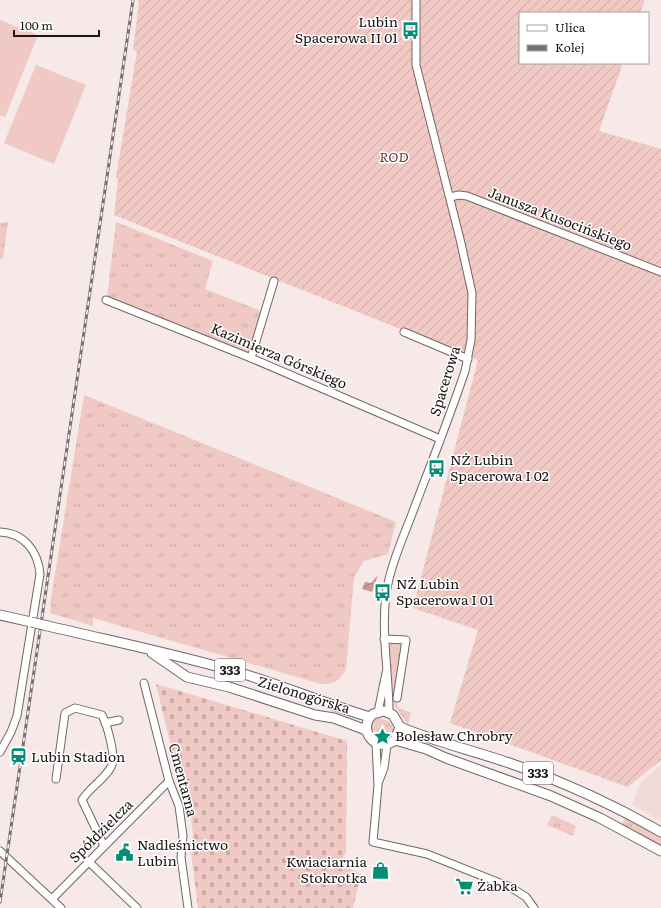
<svg xmlns="http://www.w3.org/2000/svg" width="661" height="908" viewBox="0 0 661 908" font-family="Literata,serif">
  <style>
    .built { fill: #f1dbd8 }
    .grass { fill: url(#grass-tufts) }
    .cemetery { fill: url(#cemetery-stones) }
    .garden { fill: url(#garden-furrows) }
    .pitch { fill: #f0c8c4 }
    .water { fill: url(#water-waves) }
    .lines { fill: none; stroke-linecap: round; stroke-linejoin: round }
    .minor-casing { stroke: #716664; stroke-width: 9 }
    .major-casing { stroke: #716664; stroke-width: 11 }
    .minor { stroke: #fff; stroke-width: 7 }
    .major { stroke: #fff; stroke-width: 9 }
    .rail-casing { stroke: #78706f; stroke-width: 3 }
    .rail { stroke: #fff; stroke-width: 1.5; stroke-dasharray: 4.5; stroke-linecap: butt }
    .major-bridge-casing { stroke: #716664; stroke-width: 11; stroke-linecap: butt }
    .major-bridge { stroke: #fff; stroke-width: 9 }
    .labels { text-anchor: middle; stroke-width: 3; stroke-linejoin: round; paint-order: stroke }
    .shield { fill: #fff; stroke: #5f5c5b; stroke-width: 1 }
    .shield-label { font-size: 13px; font-weight: bold; fill: #1a1615 }
    .poi-label { font-size: 14px; fill: #1a1615; stroke: #fff; text-anchor: start }
    .park-label { font-size: 14px; font-style: italic; fill: #6c322f; stroke: #fff }
    .street-label { font-size: 14px; fill: #1a1615; stroke: #fff }
  </style>
  <defs>
    <pattern id="grass-tufts" width="24" height="20" patternUnits="userSpaceOnUse"><rect width="24" height="20" fill="#f0c8c4"/><path d="M3 7l-1-3M5 7V3M7 7l1-3M15 17l-1-3M17 17v-4M19 17l1-3" fill="none" stroke="#cdaba8"/></pattern>
    <pattern id="cemetery-stones" width="16" height="16" patternUnits="userSpaceOnUse"><rect width="16" height="16" fill="#f0c8c4"/><path d="M2 7V4a2 2 0 0 1 4 0v3zM10 15v-3a2 2 0 0 1 4 0v3z" fill="#cdaba8"/></pattern>
    <pattern id="garden-furrows" width="10" height="10" patternUnits="userSpaceOnUse"><rect width="10" height="10" fill="#f0c8c4"/><path d="M-1 1l2-2M0 10L10 0M9 11l2-2" fill="none" stroke="#cdaba8"/></pattern>
    <pattern id="water-waves" width="16" height="10" patternUnits="userSpaceOnUse"><rect width="16" height="10" fill="#c69a96"/><path d="M0 5q4-4 8 0t8 0" fill="none" stroke="#a07d79"/></pattern>
  </defs>
  <rect width="100%" height="100%" fill="#f6e9e7"/>
  <!-- built -->
  <polygon class="built" points="661,765 661,821 632,805 640,783"/>
  <!-- grass -->
  <g class="grass">
    <polygon points="8,222 3,259 0,259 0,223"/>
    <polygon points="116,222 213,261 205,289 261,311 248,354 107,298"/>
    <path d="M 84,395 L 396,522 L 388,554 L 364,561 L 354,577 L 346,669 C 339,681 335,684 321,684 L 93,618 L 93,626 L 50,613 L 51,606 L 50,605 Z"/>
    <polygon points="392,642 401,643 402,645 396,703 399,708 411,713 408,725 394,705 389,648"/>
    <path d="M 379,718 L 389,721 L 395,731 L 391,738 C 375,742 380,734 370,727 L 373,720 Z"/>
    <polygon points="552,815 576,826 573,836 547,825"/>
    <polygon points="625,818 661,837 661,848 621,826"/>
  </g>
  <!-- cemetery -->
  <polygon class="cemetery" points="156,684 347,741 346,852 340,864 361,874 353,908 198,908 190,844 194,843 186,774 180,774 175,763"/>
  <!-- garden -->
  <polygon class="garden" points="139,0 645,0 640,13 520,13 520,63 623,63 599,131 661,149 661,760 628,787 450,723 478,630 413,608 478,360 114,215 118,180 116,177 137,52 133,50"/>
  <!-- pitch -->
  <g class="pitch">
    <polygon points="0,20 38,35 5,117 0,115"/>
    <polygon points="36,65 86,85 54,164 4,143"/>
  </g>
  <!-- water -->
  <polygon class="water" points="378,575 372,592 362,589 365,582 371,583"/>
  <g class="lines">
    <defs>
      <g id="minor">
        <polyline points="450,197 459,195 467,196 661,272"/>
        <polyline points="106,300 251,358 440,439"/>
        <polyline points="404,332 468,359"/>
        <polyline points="251,358 274,281"/>
        <path d="M 0,532 C 24,533 38,551 40,574 L 17,716 L 11,732 L 0,752"/>
        <polyline points="384,639 406,640 397,698"/>
        <polyline points="144,683 169,781 179,806 183,836 181,857 188,908"/>
        <polyline points="378,712 386,673"/>
        <path d="M 389,713 C 389,673 381,634 386,594 C 390,567 402,540 412,514 C 430,466 449,419 465,371 L 471,340 L 472,293 L 460,239 L 416,65 L 416,0"/>
        <polyline points="105,723 119,720"/>
        <polyline points="376,744 378,785 373,842 427,854 510,887 526,897 534,908"/>
        <path d="M 56,779 L 65,713 L 75,708 L 102,715 C 107,725 117,758 111,767 C 104,780 89,788 82,800 L 104,846"/>
        <polyline points="379,781 384,768 387,745"/>
        <polyline points="0,851 61,908"/>
        <polyline points="88,861 137,908"/>
        <polyline points="52,899 169,781"/>
      </g>
      <g id="major">
        <polyline points="0,615 31,622"/>
        <path d="M 48,626 C 111,641 175,654 237,672 C 282,685 325,704 370,717"/>
        <polyline points="152,653 187,677 229,687 315,715 334,718 366,730"/>
        <path d="M 384,711 L 393,715 L 400,727 L 395,740 C 376,755 356,729 373,714 Z"/>
        <path d="M 400,727 C 436,742 475,751 512,764 C 564,782 614,805 661,832"/>
        <polyline points="395,740 426,749 446,758 551,796 600,818 661,851"/>
      </g>
    </defs>
    <!-- minor casing -->
    <use href="#minor" class="minor-casing"/>
    <!-- major casing -->
    <use href="#major" class="major-casing"/>
    <!-- minor -->
    <use href="#minor" class="minor"/>
    <!-- major -->
    <use href="#major" class="major"/>
    <defs>
      <polyline id="rail" points="0,902 133,0"/>
    </defs>
    <!-- rail casing -->
    <use href="#rail" class="rail-casing"/>
    <!-- rail -->
    <use href="#rail" class="rail"/>
    <defs>
      <polyline id="major-bridge" points="31,622 48,626"/>
    </defs>
    <!-- major-bridge casing -->
    <use href="#major-bridge" class="major-bridge-casing"/>
    <!-- major-bridge -->
    <use href="#major-bridge" class="major-bridge"/>
  </g>
  <!-- icons -->
  <defs>
    <symbol id="bus-bare" viewBox="-9 -9 18 18"><path d="M-5-6H5V4H4V6H2V4H-2V6H-4V4H-5ZM-3.5-4V0h7V-4ZM-3.5 1.2v1.5H-2V1.2ZM2 1.2v1.5H3.5V1.2Z" fill="#038e76" stroke="#fff" stroke-width="2.5" paint-order="stroke"/></symbol>
    <symbol id="sight-bare" viewBox="-9 -9 18 18"><path d="M0-6L1.8-2.2L6-1.7L2.9 1.2L3.7 5.4L0 3.3L-3.7 5.4L-2.9 1.2L-6-1.7L-1.8-2.2Z" fill="#038e76" stroke="#fff" stroke-width="2.5" paint-order="stroke"/></symbol>
    <symbol id="station-bare" viewBox="-9 -9 18 18"><path d="M-3-6H3Q5-6 5-4V2Q5 4 3 4L4.5 6H3L1.5 4h-3L-3 6H-4.5L-3 4Q-5 4-5 2V-4Q-5-6-3-6ZM-3.5-4v3h7v-3ZM-3.5 1v1.5H-2V1ZM2 1v1.5H3.5V1Z" fill="#038e76" stroke="#fff" stroke-width="2.5" paint-order="stroke"/></symbol>
    <symbol id="civic-bare" viewBox="-9 -9 18 18"><path d="M-.6-6.5H3V-4.5H.6V-3L4-1V1h2V6H-6V1h2V-1L-.6-3ZM-1.2 2.5V6h2.4V2.5Z" fill="#038e76" stroke="#fff" stroke-width="2.5" paint-order="stroke"/></symbol>
    <symbol id="shop-bare" viewBox="-9 -9 18 18"><path d="M-5-2.5h2.3a2.7 3.5 0 0 1 5.4 0H5L5.5 6h-11ZM-1.5-2.5h3a1.5 2.3 0 0 0-3 0Z" fill="#038e76" stroke="#fff" stroke-width="2.5" paint-order="stroke"/></symbol>
    <symbol id="supermarket-bare" viewBox="-9 -9 18 18"><path d="M-6-5.5h2.5l.6 2H6L4.5 2H-2.5L-4.4-4H-6ZM-1.5 3.2a1.3 1.3 0 1 0 .1 0ZM3 3.2a1.3 1.3 0 1 0 .1 0Z" fill="#038e76" stroke="#fff" stroke-width="2.5" paint-order="stroke"/></symbol>
  </defs>
  <g fill-rule="evenodd">
    <use href="#bus-bare" x="398" y="18" width="25" height="25"/>
    <use href="#bus-bare" x="424" y="456" width="25" height="25"/>
    <use href="#bus-bare" x="370" y="580" width="25" height="25"/>
    <use href="#sight-bare" x="370" y="724" width="25" height="25"/>
    <use href="#station-bare" x="6" y="744" width="25" height="25"/>
    <use href="#civic-bare" x="112" y="840" width="25" height="25"/>
    <use href="#shop-bare" x="368" y="858" width="25" height="25"/>
    <use href="#supermarket-bare" x="452" y="874" width="25" height="25"/>
  </g>
  <g class="labels">
    <!-- shield labels -->
    <g class="shield">
      <rect x="215" y="659" width="30" height="22" rx="3"/>
      <rect x="523" y="762" width="30" height="22" rx="3"/>
    </g>
    <g class="shield-label">
      <text x="230" y="675">333</text>
      <text x="538" y="778">333</text>
    </g>
    <!-- poi labels -->
    <g class="poi-label">
      <text x="398" y="27" text-anchor="end">Lubin<tspan x="398" dy="16">Spacerowa II 01</tspan></text>
      <text x="450" y="465">NŻ Lubin<tspan x="450" dy="16">Spacerowa I 02</tspan></text>
      <text x="396" y="589">NŻ Lubin<tspan x="396" dy="16">Spacerowa I 01</tspan></text>
      <text x="395" y="741">Bolesław Chrobry</text>
      <text x="31" y="762">Lubin Stadion</text>
      <text x="137" y="850">Nadleśnictwo<tspan x="137" dy="16">Lubin</tspan></text>
      <text x="367" y="867" text-anchor="end">Kwiaciarnia<tspan x="367" dy="16">Stokrotka</tspan></text>
      <text x="477" y="891">Żabka</text>
    </g>
    <!-- park labels -->
    <g class="park-label">
      <text x="394" y="162">ROD</text>
    </g>
    <!-- street labels -->
    <g class="street-label">
      <text transform="translate(560 219) rotate(21)" y="5">Janusza Kusocińskiego</text>
      <text transform="translate(279 356) rotate(23)" y="5">Kazimierza Górskiego</text>
      <text transform="translate(445 381) rotate(-73)" y="5">Spacerowa</text>
      <text transform="translate(304 695) rotate(17)" y="5">Zielonogórska</text>
      <text transform="translate(183 780) rotate(75)" y="5">Cmentarna</text>
      <text transform="translate(101 831) rotate(-45)" y="5">Spółdzielcza</text>
    </g>
  </g>
  <!-- legend -->
  <rect x="519" y="12" width="130" height="52" fill="#ffffff" stroke="#a3a2a1"/>
  <rect x="527" y="25" width="20" height="6" fill="#ffffff" stroke="#a3a2a1"/>
  <text x="555" y="32" font-size="12" fill="#1a1615">Ulica</text>
  <rect x="527" y="45" width="20" height="6" fill="#78706f" stroke="#a3a2a1"/>
  <text x="555" y="52" font-size="12" fill="#1a1615">Kolej</text>
  <!-- scale -->
  <path d="M14 30v6h85v-6" fill="none" stroke="#1a1615" stroke-width="2"/>
  <text x="20" y="30" font-size="12" fill="#1a1615" stroke="#ffffff" stroke-width="3" paint-order="stroke">100 m</text>
</svg>
